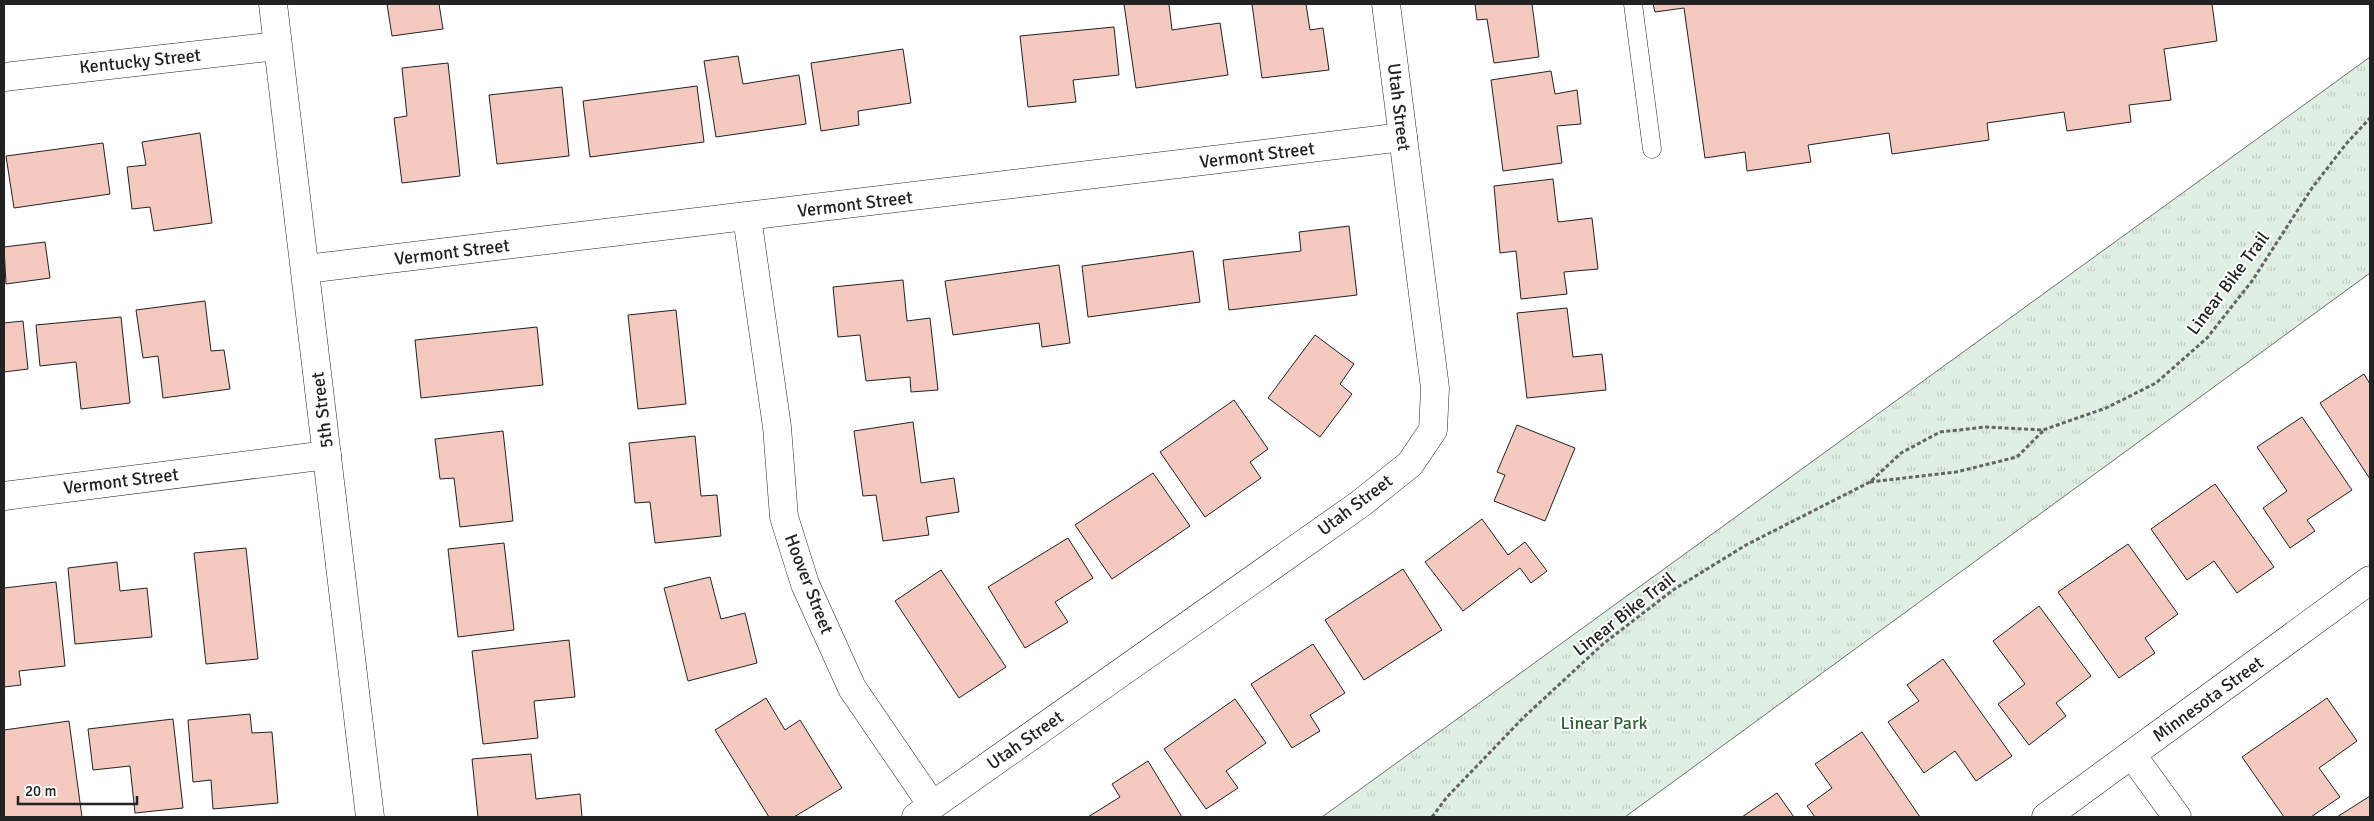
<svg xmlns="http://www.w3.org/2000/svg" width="2374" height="821" viewBox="0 0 2374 821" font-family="Signika,sans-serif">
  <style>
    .park { fill: url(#park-tufts); stroke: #6f6f6f }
    .building { fill: #f3c9c0; stroke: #222 }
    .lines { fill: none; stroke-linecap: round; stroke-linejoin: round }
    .service-casing { stroke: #222; stroke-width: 19 }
    .minor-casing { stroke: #222; stroke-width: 29 }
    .tertiary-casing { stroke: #222; stroke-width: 29 }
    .path { stroke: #646464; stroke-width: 3; stroke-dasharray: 4 2.5; stroke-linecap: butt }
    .service { stroke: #fff; stroke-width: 18 }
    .minor { stroke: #fff; stroke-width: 28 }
    .tertiary { stroke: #fff; stroke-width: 28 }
    .labels { text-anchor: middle; stroke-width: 4; stroke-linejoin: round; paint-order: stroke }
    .street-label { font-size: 18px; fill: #222; stroke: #fff }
    .park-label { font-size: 18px; fill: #2f5e38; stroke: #fff }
  </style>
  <defs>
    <pattern id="park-tufts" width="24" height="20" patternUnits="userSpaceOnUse" patternTransform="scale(1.25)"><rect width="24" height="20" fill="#e0efe3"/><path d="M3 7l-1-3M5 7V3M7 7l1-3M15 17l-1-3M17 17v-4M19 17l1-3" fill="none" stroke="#c0cdc2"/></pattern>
  </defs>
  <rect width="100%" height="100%" fill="#fff"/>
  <!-- park -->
  <polygon class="park" points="2370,57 2370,273 1625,817 1322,817"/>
  <!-- building -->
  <g class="building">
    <polygon points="387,4 439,4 443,29 392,36"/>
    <polygon points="1124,4 1169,4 1172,30 1220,23 1228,75 1136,88"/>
    <polygon points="1252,4 1306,4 1310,30 1323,28 1329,70 1262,78"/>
    <polygon points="1475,4 1532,4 1539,57 1494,63 1487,19 1477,20"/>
    <polygon points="1653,4 2212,4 2217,41 2164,49 2171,100 2129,105 2131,122 2067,131 2064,112 1987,123 1989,140 1892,154 1889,133 1808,145 1811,162 1747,171 1745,152 1705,158 1684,8 1655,12"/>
    <polygon points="1114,27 1119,75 1073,80 1076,102 1028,107 1020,36"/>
    <polygon points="903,49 911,103 858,111 859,125 821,131 811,63"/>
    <polygon points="738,56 743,84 799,75 806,124 716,137 704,61"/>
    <polygon points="448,63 460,176 402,183 394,118 407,116 402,68"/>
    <polygon points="1551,71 1555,94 1577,90 1581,124 1557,126 1562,163 1503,171 1491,80"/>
    <polygon points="697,86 704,142 590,157 583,101"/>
    <polygon points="562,87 569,156 497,164 489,95"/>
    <polygon points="200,133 212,223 154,231 150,207 132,209 127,167 146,165 142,142"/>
    <polygon points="103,143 110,194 14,208 6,156"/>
    <polygon points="1553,179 1558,222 1592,218 1598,269 1564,272 1567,294 1521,299 1516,251 1500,253 1494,186"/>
    <polygon points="1349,226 1357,295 1229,310 1223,260 1301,251 1299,232"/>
    <polygon points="45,242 50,278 6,284 4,247"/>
    <polygon points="1193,251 1200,302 1088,317 1082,266"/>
    <polygon points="1059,265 1070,343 1042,347 1039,323 953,335 945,281"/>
    <polygon points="903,280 907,321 930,318 938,390 911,392 910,377 866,381 860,335 838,337 833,287"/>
    <polygon points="205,301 211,351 224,350 230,389 163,398 158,356 143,358 136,310"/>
    <polygon points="1567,308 1573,357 1602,354 1606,390 1527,398 1517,313"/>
    <polygon points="676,310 686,404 638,409 628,315"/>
    <polygon points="121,317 130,403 81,409 76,362 40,366 36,325"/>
    <polygon points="23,321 28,369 4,372 4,323"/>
    <polygon points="537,327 543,385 421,398 415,340"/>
    <polygon points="1315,335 1354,364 1340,384 1352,394 1320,437 1268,398"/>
    <polygon points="2364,374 2370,384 2370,479 2320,403"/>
    <polygon points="1234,400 1268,449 1250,462 1261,478 1205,517 1160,452"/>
    <polygon points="2302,417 2352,490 2307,520 2315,531 2290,548 2263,508 2287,491 2257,447"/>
    <polygon points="913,422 921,483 954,478 959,512 926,517 929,535 883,541 876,495 863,496 854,431"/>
    <polygon points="1517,425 1575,448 1545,521 1494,501 1505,475 1497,472"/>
    <polygon points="503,431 513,521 460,527 454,478 440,479 435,439"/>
    <polygon points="695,436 701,496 717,495 721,536 655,543 650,502 635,503 629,443"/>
    <polygon points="1153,473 1190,526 1112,579 1075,525"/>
    <polygon points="2215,484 2274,567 2237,593 2214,561 2187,580 2151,529"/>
    <polygon points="1482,519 1508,555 1525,542 1547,571 1531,583 1520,568 1463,611 1425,562"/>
    <polygon points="1068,538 1093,578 1055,602 1068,622 1025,648 988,587"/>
    <polygon points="504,543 514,630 458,637 448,549"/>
    <polygon points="2128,544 2178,614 2145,638 2155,653 2119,678 2058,592"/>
    <polygon points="246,548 258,659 206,664 194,553"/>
    <polygon points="117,562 120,591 147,588 152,637 75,644 68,568"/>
    <polygon points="1403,569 1442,630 1364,680 1325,620"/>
    <polygon points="941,570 1006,667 959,698 895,601"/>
    <polygon points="710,577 721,619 745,613 757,663 688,681 664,588"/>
    <polygon points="56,582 65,666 19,671 21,685 4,687 4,588"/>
    <polygon points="2039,606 2091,676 2056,703 2066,716 2029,745 1998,704 2025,684 1993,641"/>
    <polygon points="569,640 575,697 534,701 538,738 483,744 472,651"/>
    <polygon points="1313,644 1345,693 1310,715 1320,731 1292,748 1251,684"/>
    <polygon points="1943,659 2012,756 1976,781 1955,751 1924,773 1888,722 1919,701 1907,685"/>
    <polygon points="766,698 785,730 800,720 842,788 794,817 769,817 715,730"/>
    <polygon points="2327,698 2357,741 2319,768 2340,797 2311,817 2284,817 2242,757"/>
    <polygon points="1235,699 1266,743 1226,771 1238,788 1206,809 1164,749"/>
    <polygon points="250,714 252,733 272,732 278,803 213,809 211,780 193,782 188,720"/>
    <polygon points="173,719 183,808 135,813 130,766 93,770 88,729"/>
    <polygon points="69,721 82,817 4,817 4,730"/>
    <polygon points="1862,732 1920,817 1815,817 1807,806 1832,788 1815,764"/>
    <polygon points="531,754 536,799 580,794 582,817 478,817 472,759"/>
    <polygon points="1148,761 1182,817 1088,817 1120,797 1112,784"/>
    <polygon points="1777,793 1794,817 1742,817"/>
    <polygon points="2370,796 2370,817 2337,817"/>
  </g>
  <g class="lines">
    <defs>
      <polyline id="service" points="1633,4 1652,149"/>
      <g id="minor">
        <polyline points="4,77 277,46"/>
        <polyline points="747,217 777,427 784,517 805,584 852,688 932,805"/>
        <polyline points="306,269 1403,137"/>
        <polyline points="4,496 327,455"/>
        <polyline points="2132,755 2177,817"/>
        <polyline points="916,817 1360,504 1410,464 1433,430 1435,388 1386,4"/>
        <polyline points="2046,817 2370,580"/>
      </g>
      <polyline id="tertiary" points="273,4 370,817"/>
    </defs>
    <!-- service casing -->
    <use href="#service" class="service-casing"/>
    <!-- minor casing -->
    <use href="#minor" class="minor-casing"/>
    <!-- tertiary casing -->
    <use href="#tertiary" class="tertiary-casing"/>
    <!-- path -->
    <g class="path">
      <polyline points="1870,482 1956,472 2017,457 2043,431"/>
      <polyline points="1432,817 1447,797 1524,717 1603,644 1673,590 1746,545 1870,482 1901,453 1940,432 1986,427 2043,430 2106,408 2156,383 2207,338 2252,281 2312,188 2346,144 2370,118"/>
    </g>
    <!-- service -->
    <use href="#service" class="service"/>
    <!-- minor -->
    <use href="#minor" class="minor"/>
    <!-- tertiary -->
    <use href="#tertiary" class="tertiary"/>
  </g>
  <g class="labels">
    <!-- street labels -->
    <g class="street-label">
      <text transform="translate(140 61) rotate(-6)" y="6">Kentucky Street</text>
      <text transform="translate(1399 107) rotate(83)" y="6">Utah Street</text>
      <text transform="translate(1257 155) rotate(-7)" y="6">Vermont Street</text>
      <text transform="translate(855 204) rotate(-7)" y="6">Vermont Street</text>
      <text transform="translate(452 252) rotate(-7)" y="6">Vermont Street</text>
      <text transform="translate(2228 283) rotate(-53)" y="6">Linear Bike Trail</text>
      <text transform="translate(322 410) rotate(-97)" y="6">5th Street</text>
      <text transform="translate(121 481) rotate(-7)" y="6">Vermont Street</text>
      <text transform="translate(1355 505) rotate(-37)" y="6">Utah Street</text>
      <text transform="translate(809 584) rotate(69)" y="6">Hoover Street</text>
      <text transform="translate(1624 614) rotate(-38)" y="6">Linear Bike Trail</text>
      <text transform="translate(2208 699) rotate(-36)" y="6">Minnesota Street</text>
      <text transform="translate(1025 740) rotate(-35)" y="6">Utah Street</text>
    </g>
    <!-- park labels -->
    <g class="park-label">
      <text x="1604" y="729">Linear Park</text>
    </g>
  </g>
  <!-- border -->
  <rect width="2374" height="821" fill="none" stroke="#222222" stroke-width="10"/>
  <!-- scale -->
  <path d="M18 796v8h119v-8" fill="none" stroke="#222222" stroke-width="2.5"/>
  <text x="25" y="796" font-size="15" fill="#222222" stroke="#ffffff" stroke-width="4" paint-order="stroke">20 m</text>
</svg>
